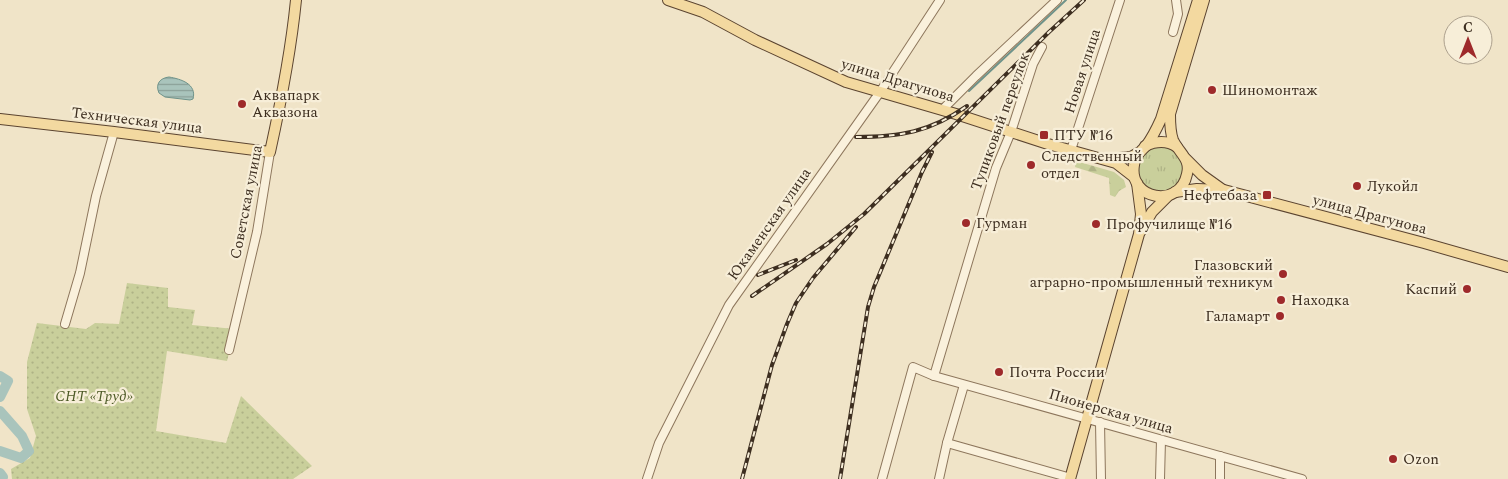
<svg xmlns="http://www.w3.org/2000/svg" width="1508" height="479" viewBox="0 0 1508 479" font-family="Spectral,serif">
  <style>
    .grass { fill: url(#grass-tufts) }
    .forest { fill: url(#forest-firs) }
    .garden { fill: url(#garden-dots) }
    .water { fill: url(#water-rules); stroke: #6f938a }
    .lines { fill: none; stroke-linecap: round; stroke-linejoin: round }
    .stream { stroke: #6f938a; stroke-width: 2 }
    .river { stroke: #a9c4bc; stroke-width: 10 }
    .minor-casing { stroke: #8d765c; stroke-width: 10 }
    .major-casing { stroke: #5b4430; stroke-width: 12 }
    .minor { stroke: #faf1dc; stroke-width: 8 }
    .major { stroke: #f3d9a0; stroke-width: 10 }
    .rail-casing { stroke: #3d2e20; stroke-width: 4 }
    .rail { stroke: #f7eed8; stroke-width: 2; stroke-dasharray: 5.5; stroke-linecap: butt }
    .poi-dot { fill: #9e2a2b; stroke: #f7eed8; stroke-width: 2 }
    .labels { text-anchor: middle; stroke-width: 4.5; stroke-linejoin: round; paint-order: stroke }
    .street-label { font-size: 15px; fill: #3d2e20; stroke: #f7eed8 }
    .poi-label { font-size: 15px; fill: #3d2e20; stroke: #f7eed8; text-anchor: start }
    .park-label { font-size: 15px; font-style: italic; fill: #4d5a26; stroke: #f7eed8 }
  </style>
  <defs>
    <pattern id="grass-tufts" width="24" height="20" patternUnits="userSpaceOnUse" patternTransform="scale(1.25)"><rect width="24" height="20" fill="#c9cf9b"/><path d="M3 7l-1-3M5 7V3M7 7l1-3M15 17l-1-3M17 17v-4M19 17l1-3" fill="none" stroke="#aeb285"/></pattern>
    <pattern id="forest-firs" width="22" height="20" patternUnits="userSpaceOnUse" patternTransform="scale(1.25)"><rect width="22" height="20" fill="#c9cf9b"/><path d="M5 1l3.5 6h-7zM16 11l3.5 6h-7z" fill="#aeb285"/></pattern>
    <pattern id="garden-dots" width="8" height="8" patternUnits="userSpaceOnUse" patternTransform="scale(1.25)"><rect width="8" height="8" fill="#c9cf9b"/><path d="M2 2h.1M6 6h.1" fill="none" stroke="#aeb285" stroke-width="1.8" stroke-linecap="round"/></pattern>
    <pattern id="water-rules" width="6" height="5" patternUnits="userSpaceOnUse" patternTransform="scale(1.25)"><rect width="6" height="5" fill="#a9c4bc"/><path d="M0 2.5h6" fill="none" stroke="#8ba098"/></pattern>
  </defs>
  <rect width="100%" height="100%" fill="#f0e4c8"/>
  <!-- grass -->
  <path class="grass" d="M 1156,145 C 1178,149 1176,148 1184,168 L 1178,185 L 1165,192 L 1152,191 L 1141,182 L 1137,169 L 1144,152 Z"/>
  <!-- forest -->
  <polygon class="forest" points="1076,161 1114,172 1124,180 1126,187 1119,191 1115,197 1110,195 1109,178 1075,167"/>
  <!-- garden -->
  <polygon class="garden" points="127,283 168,288 168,307 195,310 192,325 235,329 227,361 167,351 156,431 226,443 241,396 312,466 293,479 12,479 11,469 30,458 36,436 27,409 27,362 37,323 86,329 95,323 119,324"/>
  <!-- water -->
  <path class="water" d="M 169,77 C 181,79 197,84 193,99 L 190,100 L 165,97 L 159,93 C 155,84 160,78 169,77 Z"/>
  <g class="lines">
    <!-- stream -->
    <polyline class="stream" points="969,91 1066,0"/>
    <!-- river -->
    <g class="river">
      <polyline points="0,376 8,381 0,397"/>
      <polyline points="0,411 22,436 29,451 21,458 0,451"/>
      <polyline points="0,473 3,477 2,479"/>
    </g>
    <defs>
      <g id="minor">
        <polyline points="1173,32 1178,14 1176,0"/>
        <polyline points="942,110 976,76 1057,0"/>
        <polyline points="1071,150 1120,0"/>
        <polyline points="65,324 80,273 96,196 114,132"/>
        <polyline points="229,350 257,232 270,152"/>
        <polyline points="934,376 996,168 1011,132 1033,64 1042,47"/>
        <polyline points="1100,422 1101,479"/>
        <polyline points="947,443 1071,478"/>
        <polyline points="1220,456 1220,479"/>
        <polyline points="647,479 659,443 729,305 880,92 940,0"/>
        <polyline points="882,479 913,367 934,376 1302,479"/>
        <polyline points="939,479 947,443 964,385"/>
        <polyline points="1160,479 1161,440"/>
      </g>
      <g id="major">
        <polyline points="668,0 703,12 755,40 846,82 956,114 1048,144 1116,163 1134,177"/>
        <path d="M 1198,0 L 1161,119 C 1157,128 1152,138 1146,146 C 1140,152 1135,156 1134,165 C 1128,200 1180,209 1187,174 C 1191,159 1179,153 1173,140 C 1170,132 1170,122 1170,114 L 1204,0"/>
        <path d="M 0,119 L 114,132 L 270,152 C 281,102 291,51 296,0"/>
        <path d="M 1145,146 C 1156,141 1167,140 1177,147"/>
        <polyline points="1108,159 1131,157 1138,153"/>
        <polyline points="1186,159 1202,175 1223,190"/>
        <polyline points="1175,192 1197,189 1224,190 1424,243 1508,267"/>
        <polyline points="1141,231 1152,212 1168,196"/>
        <polyline points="1070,479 1139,234 1141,214 1137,183"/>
      </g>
    </defs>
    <!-- minor casing -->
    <use href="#minor" class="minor-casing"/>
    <!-- major casing -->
    <use href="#major" class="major-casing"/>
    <!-- minor -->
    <use href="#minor" class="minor"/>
    <!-- major -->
    <use href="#major" class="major"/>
    <defs>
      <g id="rail">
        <path d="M 856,137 C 900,137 930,132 967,106"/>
        <polyline points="758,275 796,260"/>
        <polyline points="752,296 827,244 864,214 1049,32 1084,0"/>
        <polyline points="742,479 772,365 787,324 796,303 813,278 856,227"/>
        <polyline points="840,479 868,307 874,287 922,172 932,152"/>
      </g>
    </defs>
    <!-- rail casing -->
    <use href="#rail" class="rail-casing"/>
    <!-- rail -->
    <use href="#rail" class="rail"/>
  </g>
  <!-- markers -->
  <g class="poi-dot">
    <circle cx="1212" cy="90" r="5"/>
    <circle cx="242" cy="104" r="5"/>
    <rect x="1039" y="130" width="10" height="10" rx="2.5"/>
    <circle cx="1031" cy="165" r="5"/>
    <circle cx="1357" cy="186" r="5"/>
    <rect x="1262" y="190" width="10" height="10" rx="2.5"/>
    <circle cx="966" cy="223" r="5"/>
    <circle cx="1096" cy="224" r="5"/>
    <circle cx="1283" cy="274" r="5"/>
    <circle cx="1467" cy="289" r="5"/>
    <circle cx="1281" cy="300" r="5"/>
    <circle cx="1280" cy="316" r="5"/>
    <circle cx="999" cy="372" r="5"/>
    <circle cx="1393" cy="459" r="5"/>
  </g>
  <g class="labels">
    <!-- street labels -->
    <g class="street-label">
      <text transform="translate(1082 71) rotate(-72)" y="5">Новая улица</text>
      <text transform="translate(898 80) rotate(17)" y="5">улица Драгунова</text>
      <text transform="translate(137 120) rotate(7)" y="5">Техническая улица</text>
      <text transform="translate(1000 121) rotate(-70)" y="5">Тупиковый переулок</text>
      <text transform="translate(246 202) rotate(-79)" y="5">Советская улица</text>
      <text transform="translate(1370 214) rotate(15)" y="5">улица Драгунова</text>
      <text transform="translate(769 224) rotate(-55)" y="5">Юкаменская улица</text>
      <text transform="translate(1111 411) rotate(16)" y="5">Пионерская улица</text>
    </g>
    <!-- poi labels -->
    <g class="poi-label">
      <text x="1222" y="95">Шиномонтаж</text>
      <text x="252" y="100">Аквапарк<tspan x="252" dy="17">Аквазона</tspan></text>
      <text x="1054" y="140">ПТУ №16</text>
      <text x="1041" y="161">Следственный<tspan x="1041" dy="17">отдел</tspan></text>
      <text x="1367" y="191">Лукойл</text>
      <text x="1257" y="200" text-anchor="end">Нефтебаза</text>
      <text x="976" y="228">Гурман</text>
      <text x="1106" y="229">Профучилище №16</text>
      <text x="1273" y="270" text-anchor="end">Глазовский<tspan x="1273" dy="17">аграрно-промышленный техникум</tspan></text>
      <text x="1457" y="294" text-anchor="end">Каспий</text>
      <text x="1291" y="305">Находка</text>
      <text x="1270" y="321" text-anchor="end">Галамарт</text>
      <text x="1009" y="377">Почта России</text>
      <text x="1403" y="464">Ozon</text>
    </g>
    <!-- park labels -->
    <g class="park-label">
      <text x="94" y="401">СНТ «Труд»</text>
    </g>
  </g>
  <!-- north arrow -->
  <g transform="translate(1468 40)"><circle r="24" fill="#f7eed8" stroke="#ada18e"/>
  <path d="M0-4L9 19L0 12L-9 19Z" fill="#9e2a2b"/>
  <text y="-8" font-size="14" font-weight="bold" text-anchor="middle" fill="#3d2e20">С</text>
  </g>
</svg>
